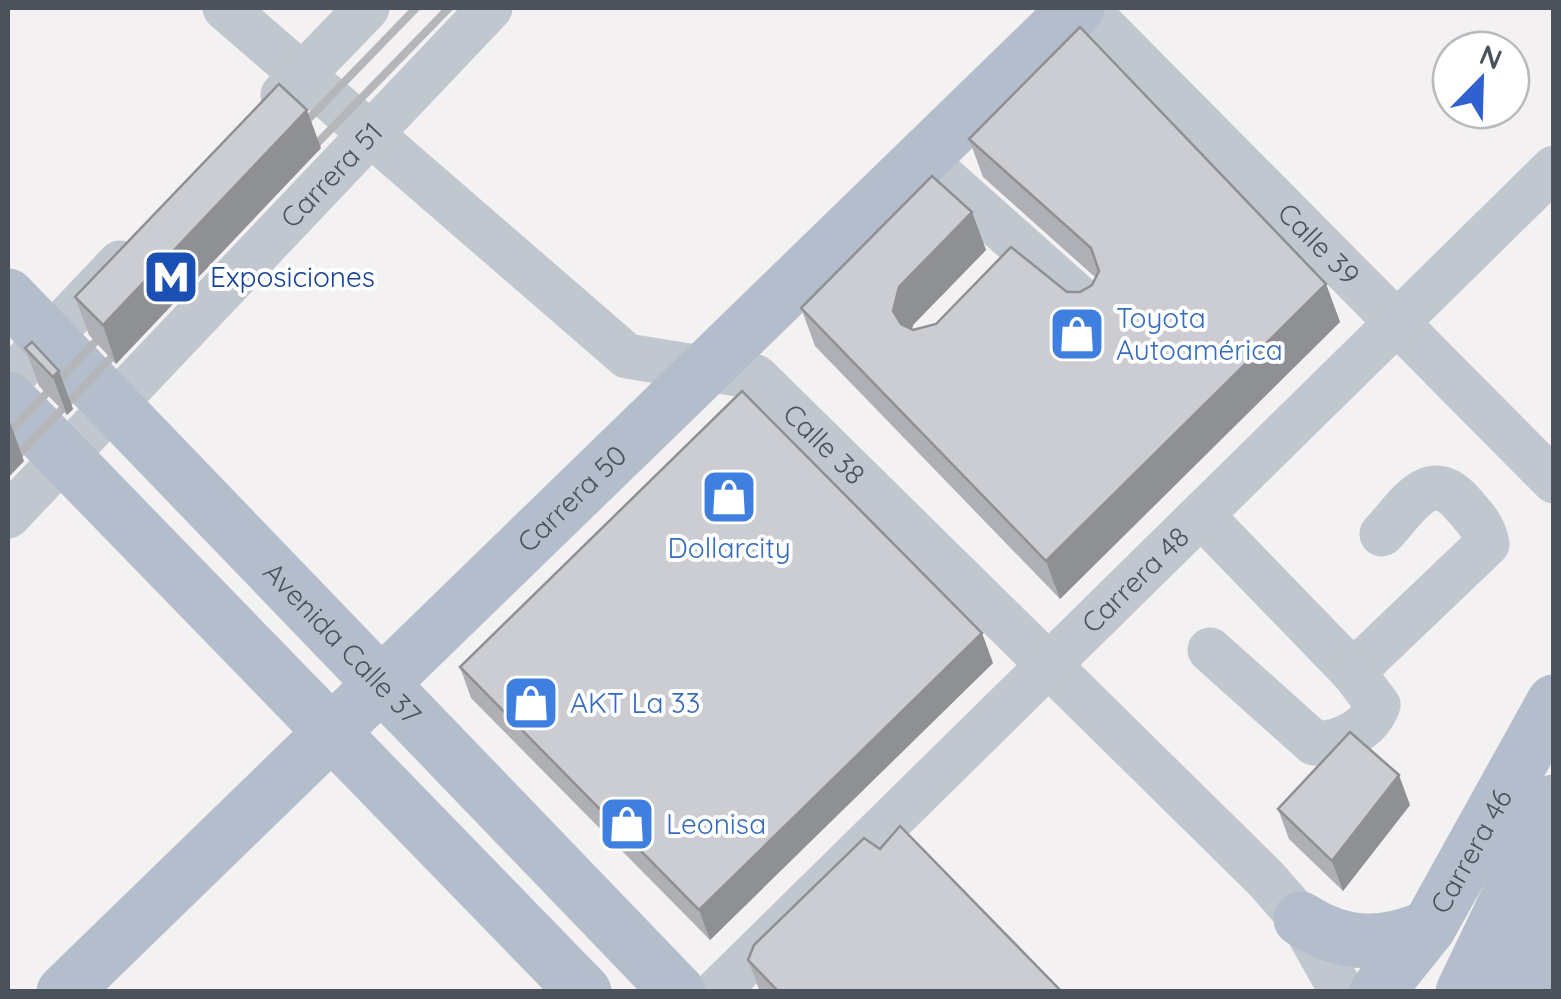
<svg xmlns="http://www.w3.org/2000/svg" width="1561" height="999" viewBox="0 0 1561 999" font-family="Quicksand,sans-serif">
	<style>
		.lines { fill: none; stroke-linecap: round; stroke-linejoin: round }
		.minor { stroke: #c1c7ce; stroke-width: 45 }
		.major { stroke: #b4bdcc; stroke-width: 55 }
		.rail { stroke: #b4b6ba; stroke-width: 8 }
		.wall { fill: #afb0b5 }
		.shaded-wall { fill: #8f9094 }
		.building { fill: #cccdd3; stroke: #8f9094; stroke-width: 2.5 }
		.labels { text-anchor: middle; stroke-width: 8; stroke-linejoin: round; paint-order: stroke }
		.street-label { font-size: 28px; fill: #4b525c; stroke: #fff }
		.transit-label { font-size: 28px; fill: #164399; stroke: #fff; text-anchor: start }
		.shop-label { font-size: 28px; fill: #366cbe; stroke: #fff; text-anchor: start }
	</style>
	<rect width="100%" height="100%" fill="#f3f1f1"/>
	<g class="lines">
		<g class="minor">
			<path id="s1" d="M225,8L627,356L756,377L1266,879L1301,919L1342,992"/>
			<path id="s2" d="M1085,8L1554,481"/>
			<polyline points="283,95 367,8"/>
			<polyline points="923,159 1087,305"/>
			<polyline points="8,381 120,263"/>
			<path id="s3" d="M8,516L490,8"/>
			<path d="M1202,516L1353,672L1487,544C1484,526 1474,517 1462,503C1429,465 1407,508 1382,534"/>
			<path d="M1210,650L1314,743C1339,745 1369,730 1378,705L1353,672"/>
			<path id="s4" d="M716,992L1554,168"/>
		</g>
		<g class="major">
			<path id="s5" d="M8,296L678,992"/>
			<polyline points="8,399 584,992"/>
			<path d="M1301,919C1344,947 1383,947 1429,927"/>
			<path id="s6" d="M64,992L1077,8"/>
			<path id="s7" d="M1377,992L1429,927L1554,702"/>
			<polyline points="1463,992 1554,802"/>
			<polyline points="1510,992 1554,891"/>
			<polyline points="1552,992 1554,987"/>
		</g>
		<g class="rail">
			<polyline points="291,137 416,8"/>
			<polyline points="298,163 449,8"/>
			<polyline points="8,434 115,321"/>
			<polyline points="8,466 128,340"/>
		</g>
	</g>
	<g class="wall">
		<polygon points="969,139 1326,284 1340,322 1060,599 815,346 801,308 972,212 986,250 913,325 912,330 1067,292 1080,292 1092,285 1096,278 983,177"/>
		<polygon points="321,148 116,364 89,335 75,297"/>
		<polygon points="25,348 59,371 73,409 67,415 39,386"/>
		<polygon points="993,663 710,940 471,698 460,667"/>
		<polygon points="1410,805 1343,891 1289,839 1278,809"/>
		<polygon points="748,960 1062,992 760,992"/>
	</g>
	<g class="shaded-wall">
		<polygon points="307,110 321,148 116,364 103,325"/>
		<polygon points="972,212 986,250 913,325 907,349 893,311 899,287"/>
		<polygon points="1326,284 1340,322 1060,599 1046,561"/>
		<polygon points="59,371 73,409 67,415 53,377"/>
		<polygon points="10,422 24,461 8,478 8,426"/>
		<polygon points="982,633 993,663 710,940 699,910"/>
		<polygon points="1399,775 1410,805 1343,891 1332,861"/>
	</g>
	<g class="building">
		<polygon points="1080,27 1326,284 1046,561 801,308 932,176 972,212 899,287 893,311 901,324 913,330 936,324 1011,247 1067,292 1080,292 1092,285 1099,271 1091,248 969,139"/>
		<polygon points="279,84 307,110 103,325 75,297"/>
		<polygon points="32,342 59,371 53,377 25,348"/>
		<polygon points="742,391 982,633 699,910 460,667"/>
		<polygon points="1350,732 1399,775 1332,861 1278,809"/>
		<polygon points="900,826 1062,992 779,992 748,960 754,945 864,838 880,849"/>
	</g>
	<defs>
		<g id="metro-square" transform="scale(2.875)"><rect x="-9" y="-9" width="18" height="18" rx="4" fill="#1a4fb4" stroke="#fff"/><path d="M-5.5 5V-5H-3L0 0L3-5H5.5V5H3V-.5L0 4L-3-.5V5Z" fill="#fff"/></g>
		<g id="shop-square" transform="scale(2.875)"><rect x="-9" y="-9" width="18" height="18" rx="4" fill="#3f7fe0" stroke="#fff"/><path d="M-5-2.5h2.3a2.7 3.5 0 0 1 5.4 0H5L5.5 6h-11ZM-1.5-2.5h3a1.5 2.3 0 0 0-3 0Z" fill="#fff"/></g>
	</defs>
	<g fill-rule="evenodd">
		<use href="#metro-square" x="171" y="277"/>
		<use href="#shop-square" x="1077" y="334"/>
		<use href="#shop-square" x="729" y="497"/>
		<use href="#shop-square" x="531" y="703"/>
		<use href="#shop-square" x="627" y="824"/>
	</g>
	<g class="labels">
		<g class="street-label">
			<text dy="10" stroke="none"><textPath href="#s3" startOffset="470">Carrera 51</textPath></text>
			<text dy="10" stroke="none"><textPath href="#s2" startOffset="332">Calle 39</textPath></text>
			<text dy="10" stroke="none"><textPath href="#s1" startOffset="758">Calle 38</textPath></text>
			<text dy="10" stroke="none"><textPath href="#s6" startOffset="708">Carrera 50</textPath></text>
			<text dy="10" stroke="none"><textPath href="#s4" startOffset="588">Carrera 48</textPath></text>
			<text dy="10" stroke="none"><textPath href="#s5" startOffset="482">Avenida Calle 37</textPath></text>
			<text dy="10" stroke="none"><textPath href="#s7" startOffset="170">Carrera 46</textPath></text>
		</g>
		<g class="transit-label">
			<text x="210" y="287">Exposiciones</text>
		</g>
		<g class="shop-label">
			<text x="1116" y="328">Toyota<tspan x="1116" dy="32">Autoamérica</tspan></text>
			<text x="729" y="558" text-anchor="middle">Dollarcity</text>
			<text x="570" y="713">AKT La 33</text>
			<text x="666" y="834">Leonisa</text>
		</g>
	</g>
	<rect width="1561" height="999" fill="none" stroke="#4b525c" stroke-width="20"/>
	<g transform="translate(1481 80) rotate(23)"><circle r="48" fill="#ffffff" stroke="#b7babe" stroke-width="2.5"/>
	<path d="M0-8L18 38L0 25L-18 38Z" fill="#3061cf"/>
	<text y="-15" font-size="28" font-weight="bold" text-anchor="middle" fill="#4b525c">N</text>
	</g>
</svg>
